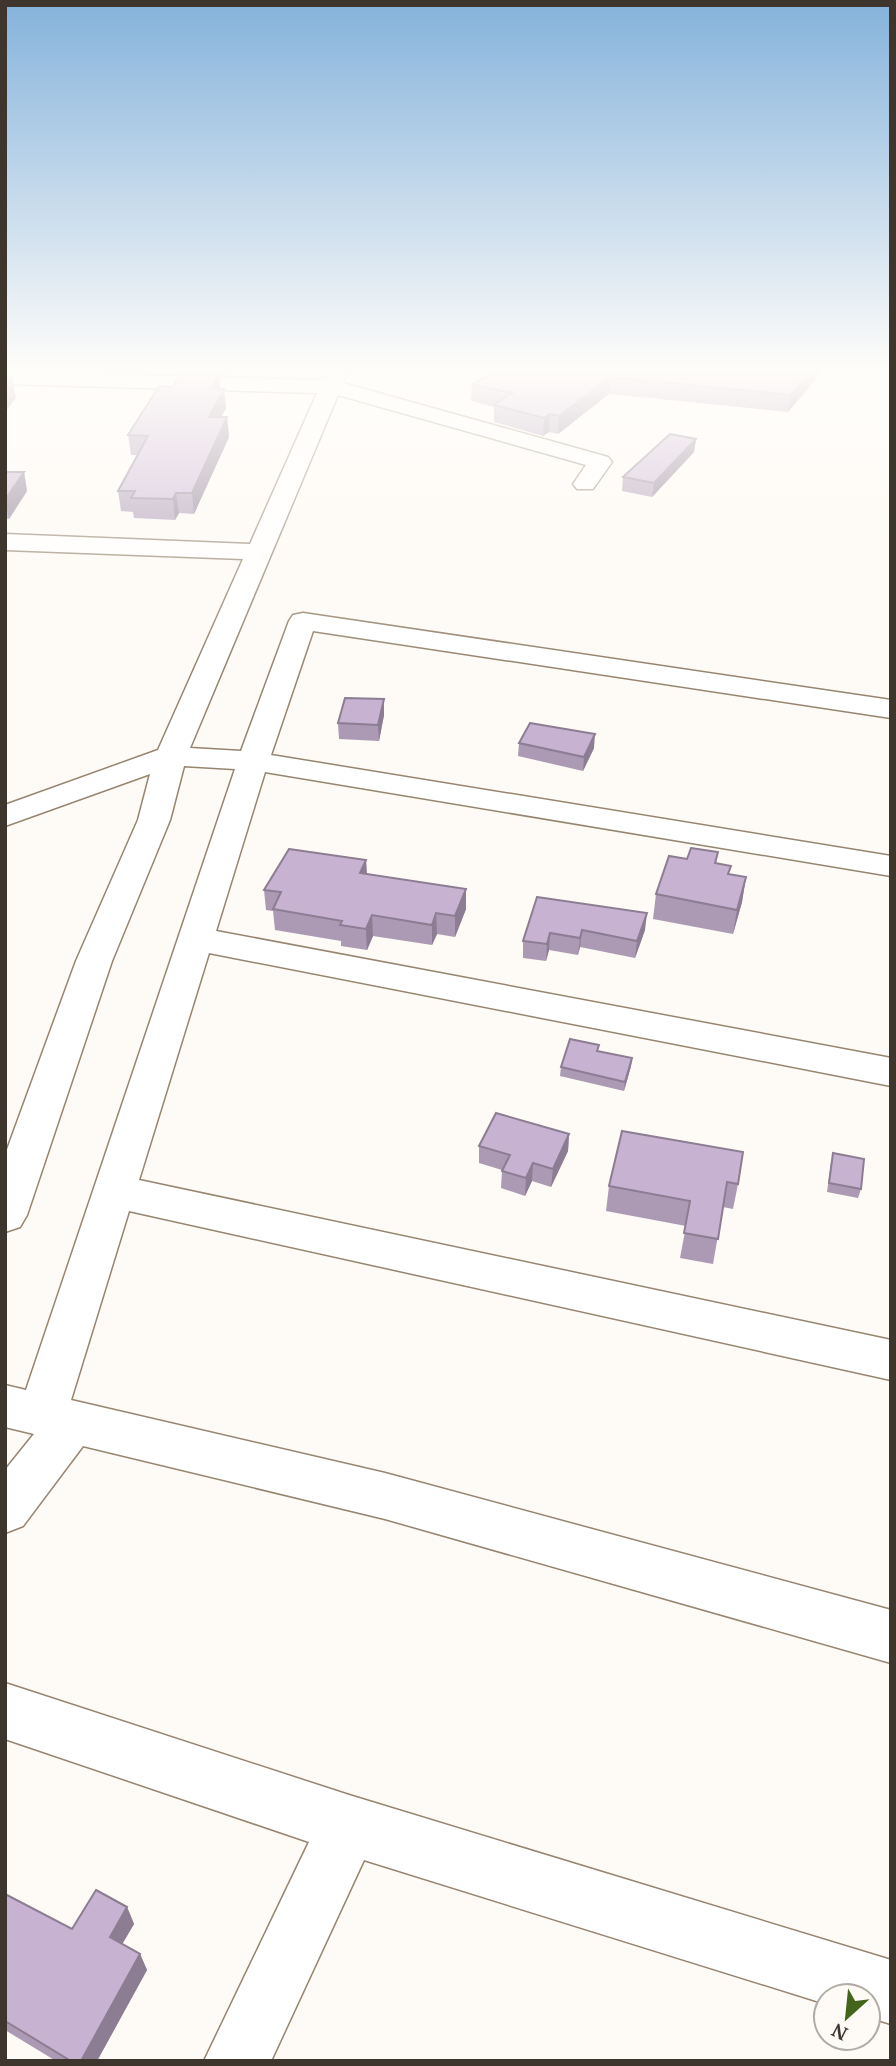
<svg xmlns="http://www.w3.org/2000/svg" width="896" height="2066" viewBox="0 0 896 2066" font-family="'PT Serif',serif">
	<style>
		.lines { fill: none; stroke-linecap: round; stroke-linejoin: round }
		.minor-casing { stroke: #978570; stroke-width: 3 }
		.minor { fill: #fff; fill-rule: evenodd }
		.wall { fill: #ac99b4 }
		.shaded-wall { fill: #8c7d92 }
		.building { fill: #c8b2d1; stroke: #8c7d92; stroke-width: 2 }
	</style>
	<rect width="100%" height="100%" fill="#fefaf5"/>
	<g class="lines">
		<g class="minor-casing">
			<g id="minor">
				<polygon points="5,372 323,380 327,372 347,372 343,383 608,457 612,462 593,489 577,489 573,484 586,465 338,395 190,748 241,751 289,621 293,615 303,613 891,700 891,718 313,631 271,755 891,856 891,876 265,772 216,931 891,1058 891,1086 209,953 139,1180 891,1340 891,1380 129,1211 71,1400 385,1473 891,1610 891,1663 385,1519 83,1446 23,1526 5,1533 5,1470 34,1434 5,1427 5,1385 26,1390 235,769 184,766 170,820 112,961 27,1215 20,1227 5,1232 5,1155 76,961 138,820 150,774 5,826 5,805 158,750 243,559 5,550 5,534 250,544 317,393 5,384"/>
				<polygon points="5,1683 349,1795 891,1960 891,2024 868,2017 868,1996 826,1996 826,2004 364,1860 271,2061 204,2061 309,1842 5,1739"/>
			</g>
		</g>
		<use href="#minor" class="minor"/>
	</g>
	<g class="wall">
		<polygon points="193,372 231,372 229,375 219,375 220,389 226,408 221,417 227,417 229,437 194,514 179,513 175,520 134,518 133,512 121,511 118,491 138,455 131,455 128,435 173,387 193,373"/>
		<polygon points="822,372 788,412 609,394 558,434 549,432 543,436 494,422 494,407 471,401 472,384 614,373"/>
		<polygon points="696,439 694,452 652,497 622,491 623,477"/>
		<polygon points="5,472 24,472 27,491 9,519 5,519"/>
		<polygon points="384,699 384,715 379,741 339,739 338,723"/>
		<polygon points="519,743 594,748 583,771 518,756"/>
		<polygon points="718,852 716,864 729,875 746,877 742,902 733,934 653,919 656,894 687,859"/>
		<polygon points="366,860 367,874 466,889 466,909 455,937 437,934 432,945 373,936 367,950 341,946 341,941 275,930 273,911 266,910 264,890"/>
		<polygon points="537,897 645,930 635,958 580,947 578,955 549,950 546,961 523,958 523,941"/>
		<polygon points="599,1051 632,1058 631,1066 624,1091 560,1076 561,1067"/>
		<polygon points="622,1131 738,1184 733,1209 723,1207 713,1264 680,1258 686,1226 606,1211 609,1186"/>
		<polygon points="569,1134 568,1151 551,1187 532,1181 525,1196 501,1188 502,1170 479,1163 479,1146"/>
		<polygon points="833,1153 861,1189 858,1198 827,1192 831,1162"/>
		<polygon points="5,1894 72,1929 127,1907 134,1924 122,1944 140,1954 147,1970 97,2061 56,2061 5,2030"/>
	</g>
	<g class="shaded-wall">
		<polygon points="810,372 822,372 788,412 791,395"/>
		<polygon points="219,374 221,393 212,388"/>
		<polygon points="12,377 16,398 5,412 5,385"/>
		<polygon points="610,377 609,394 558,434 559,416"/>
		<polygon points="224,389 226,408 211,436 209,417"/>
		<polygon points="550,414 549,432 543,436 544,418"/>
		<polygon points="227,417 229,437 194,514 192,493"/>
		<polygon points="696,439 694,452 652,497 654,483"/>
		<polygon points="24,472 27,491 9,519 5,500"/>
		<polygon points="176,493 179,513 175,520 173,499"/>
		<polygon points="384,699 384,715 379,741 378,725"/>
		<polygon points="595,734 594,748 583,771 584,757"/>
		<polygon points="366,860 367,881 360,873"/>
		<polygon points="746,877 742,902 733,934 737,910"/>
		<polygon points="466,889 466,909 455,937 455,916"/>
		<polygon points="436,913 437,934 432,945 432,925"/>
		<polygon points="647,913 645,930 635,958 637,941"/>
		<polygon points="372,915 373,936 367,950 366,929"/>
		<polygon points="582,930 580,947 578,955 580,938"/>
		<polygon points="550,933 549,950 546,961 547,944"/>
		<polygon points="632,1058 631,1066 624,1091 625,1082"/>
		<polygon points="569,1134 568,1151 551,1187 553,1169"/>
		<polygon points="533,1163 532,1181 525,1196 526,1178"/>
		<polygon points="127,1907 134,1924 117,1953 110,1937"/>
		<polygon points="140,1954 147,1970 97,2061 81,2061"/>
	</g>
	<g class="building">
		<polygon points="494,372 604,372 614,373 615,372 810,372 791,395 610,377 559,416 550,414 544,418 494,405 512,393 472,384"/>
		<polygon points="181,373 219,374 212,388 224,389 209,417 227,417 192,493 176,493 173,499 131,498 135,491 118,491 148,436 128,435 159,386 173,387"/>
		<polygon points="5,377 12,377 5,385"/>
		<polygon points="670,434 696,439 654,483 623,477"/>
		<polygon points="5,472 24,472 5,500"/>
		<polygon points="345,698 384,699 378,725 338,723"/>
		<polygon points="530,723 595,734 584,757 519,743"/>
		<polygon points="691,848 718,852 715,863 731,866 728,874 746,877 737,910 656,894 669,856 687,859"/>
		<polygon points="289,849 366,860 360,873 466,889 455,916 436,913 432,925 372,915 366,929 340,925 342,921 273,909 281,892 264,890"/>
		<polygon points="537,897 647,913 637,941 582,930 580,938 550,933 547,944 523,941"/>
		<polygon points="570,1039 599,1045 597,1051 632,1058 625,1082 561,1067"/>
		<polygon points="496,1113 569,1134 553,1169 533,1163 526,1178 502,1171 510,1155 479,1146"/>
		<polygon points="622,1131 743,1152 738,1184 727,1182 718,1239 684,1233 690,1201 609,1186"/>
		<polygon points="833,1153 864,1159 861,1189 829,1183"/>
		<polygon points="96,1890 127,1907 110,1937 140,1954 81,2061 71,2061 5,2021 5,1894 72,1929"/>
	</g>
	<linearGradient id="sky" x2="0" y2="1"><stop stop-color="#84b2db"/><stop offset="0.56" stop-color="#fffdfa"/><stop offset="1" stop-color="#fffdfa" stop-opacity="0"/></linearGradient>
	<rect width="896" height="661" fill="url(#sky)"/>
	<rect width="896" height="2066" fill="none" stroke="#3e362d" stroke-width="14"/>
	<g transform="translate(847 2017) rotate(207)"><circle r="33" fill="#fefaf5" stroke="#b1aca5" stroke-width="2"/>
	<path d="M0-5L12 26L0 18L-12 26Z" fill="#43641b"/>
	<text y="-10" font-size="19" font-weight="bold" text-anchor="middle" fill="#3e362d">N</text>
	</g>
</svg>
